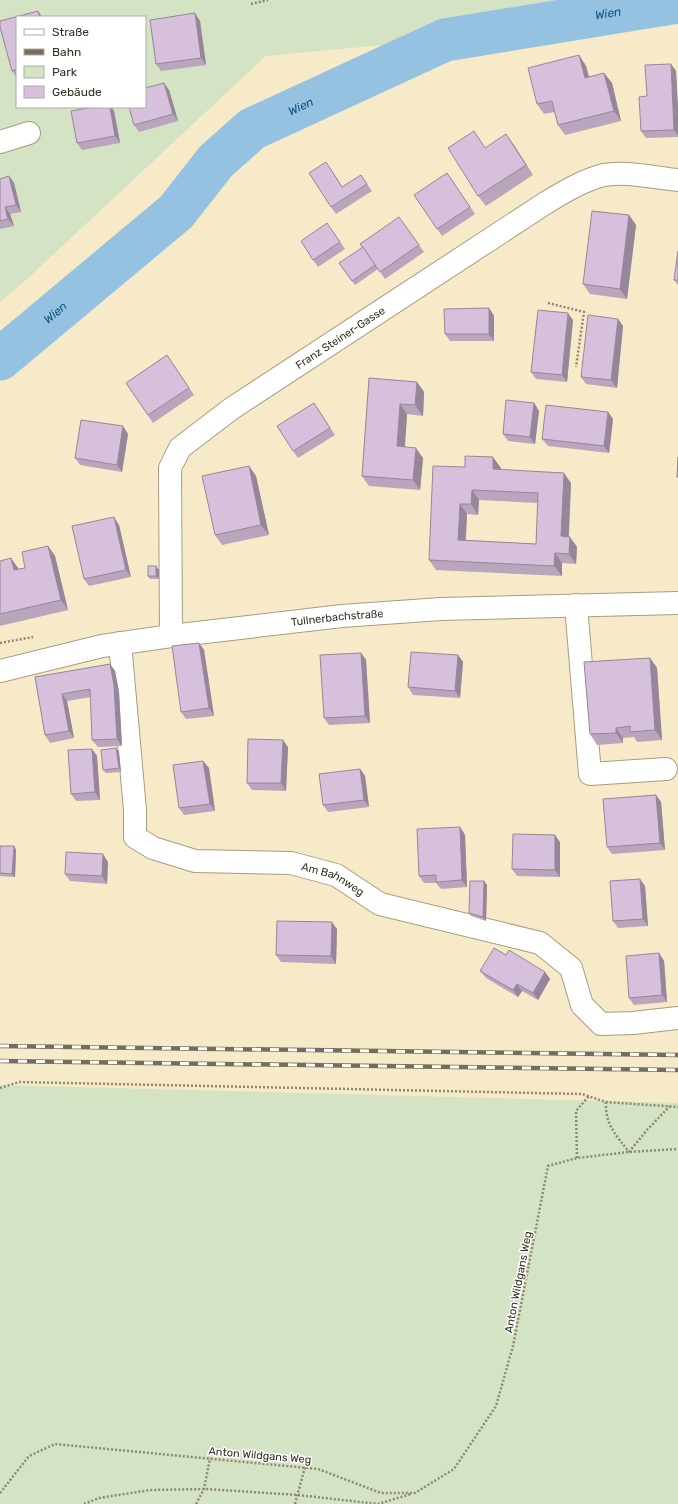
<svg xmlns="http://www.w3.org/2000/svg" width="678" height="1504" viewBox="0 0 678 1504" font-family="Rubik,sans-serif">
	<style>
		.green { fill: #d3e3c3; fill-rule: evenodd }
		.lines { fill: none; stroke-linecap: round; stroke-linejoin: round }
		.stream { stroke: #7996a9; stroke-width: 7 }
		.river { stroke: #96c2e2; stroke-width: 43 }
		.minor-casing { stroke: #a99c7e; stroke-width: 24 }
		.major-casing { stroke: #a99c7e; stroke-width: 24 }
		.path { stroke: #8f8770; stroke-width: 2.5; stroke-dasharray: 2 2; stroke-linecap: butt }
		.minor { stroke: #fff; stroke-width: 22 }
		.major { stroke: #fff; stroke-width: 22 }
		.rail-casing { stroke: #756d5a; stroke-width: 4.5 }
		.rail { stroke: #fff; stroke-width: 3; stroke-dasharray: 9; stroke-linecap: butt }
		.wall { fill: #b9a5bc; fill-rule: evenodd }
		.shaded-wall { fill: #968699 }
		.building { fill: #d7c0db; stroke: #968699; fill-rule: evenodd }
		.labels { text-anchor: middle; stroke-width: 3; stroke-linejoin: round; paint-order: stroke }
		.street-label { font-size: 11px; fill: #353023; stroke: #fff }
		.water-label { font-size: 12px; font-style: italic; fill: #0b567f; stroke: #fff }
	</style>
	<rect width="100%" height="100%" fill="#f7eac9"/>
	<g class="green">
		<path d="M0,0H678V17L266,56L27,279L0,302ZM17,17H145V107H17Z"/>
		<polygon points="0,1085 678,1103 678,1504 0,1504"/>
	</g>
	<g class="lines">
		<polyline class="stream" points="645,8 648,0"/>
		<path class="river" id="s1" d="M0,359L176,212L216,161L252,129L445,40L678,2"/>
		<g class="minor-casing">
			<g id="minor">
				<polyline points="0,142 29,133"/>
				<polyline points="576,605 590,774 666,769"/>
				<path id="s2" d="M171,636L170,468L180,448L231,409L544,204C562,193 580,182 600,176C621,170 656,178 678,180"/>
				<path id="s3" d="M120,643L135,810V837L153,848L195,861L291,863L336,875L380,904L540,943L571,968L582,1005L601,1024L633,1023L678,1018"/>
			</g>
		</g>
		<g class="major-casing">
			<g id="major">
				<path id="s4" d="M0,671L102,646L171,636L342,616L441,609L678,603"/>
			</g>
		</g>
		<g class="path">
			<polyline points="251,4 268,0"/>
			<polyline points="548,303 584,312 576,367"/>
			<polyline points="0,643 33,637"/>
			<polyline points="0,1088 19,1082 582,1094 606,1102 678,1107"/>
			<path d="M606,1102C605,1125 616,1135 629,1152"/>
			<polyline points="629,1152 647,1130 670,1106"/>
			<polyline points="577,1158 576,1111 589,1096"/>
			<polyline points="0,1493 29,1456 55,1444 318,1469 381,1493 415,1493 454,1469 496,1406 513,1346 548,1166 577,1158 629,1152 678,1149"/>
			<polyline points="84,1504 99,1498 150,1490 206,1489 298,1495 378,1504 411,1494"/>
			<polyline points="196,1504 204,1489 210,1458"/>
			<polyline points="295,1504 305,1467"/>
		</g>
		<use href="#minor" class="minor"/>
		<use href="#major" class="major"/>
		<g class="rail-casing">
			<g id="rail">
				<polyline points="0,1046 678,1055"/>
				<polyline points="0,1061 678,1070"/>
			</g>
		</g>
		<use href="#rail" class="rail"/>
	</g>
	<g class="wall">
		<polygon points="38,11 42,17 17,17 17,78 12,71 0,27 0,21"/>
		<polygon points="200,21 206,65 161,71 156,64"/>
		<polygon points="579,55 586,66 589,77 604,73 612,83 621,121 565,135 558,125 554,112 544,114 537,104"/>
		<polygon points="671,64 676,71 678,109 678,137 646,138 641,131 647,96"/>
		<polygon points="169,90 178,121 139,132 134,125"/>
		<polygon points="94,107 111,107 114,111 120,143 82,150 77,143"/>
		<polygon points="506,134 533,175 486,206 478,196 486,148"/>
		<polygon points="331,169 342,187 361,175 372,191 336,214 331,207"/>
		<polygon points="447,173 475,214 442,236 414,195"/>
		<polygon points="9,176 14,183 21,212 10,214 14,226 0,229 0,179"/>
		<polygon points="629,215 636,225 627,299 590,294 583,284"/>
		<polygon points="399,217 424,252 385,279 378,269 355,285 339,263 363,247"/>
		<polygon points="332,230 345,249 318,267 313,260"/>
		<polygon points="678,251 678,285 674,280"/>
		<polygon points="489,308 494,316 494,341 450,341 445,334"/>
		<polygon points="618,319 623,326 617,388 586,384 581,377"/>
		<polygon points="573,320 567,382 536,379 531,372"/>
		<polygon points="167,355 194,395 153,423 126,383"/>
		<polygon points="369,378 417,382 424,392 423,416 407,414 405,447 423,458 420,490 369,486 362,476"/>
		<polygon points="314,403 335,435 298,458 293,451"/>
		<polygon points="534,403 539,411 535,444 508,441 503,434"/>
		<polygon points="608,412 613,419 609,453 548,446 542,439"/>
		<polygon points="128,434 122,472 80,465 75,458"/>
		<polygon points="249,466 256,476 269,535 222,545 215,535"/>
		<path d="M465,467L501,468V469L571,483L569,537L577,547L576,564L562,563V576L436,570L429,560ZM479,500L538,503L536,544L466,540L467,514L478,515Z"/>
		<polygon points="119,525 131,577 89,586 84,579"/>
		<polygon points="48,546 55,556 68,610 0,626 0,561 11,558 18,569 25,568"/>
		<polygon points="156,566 159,570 159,579 150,579 148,576"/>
		<polygon points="199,643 204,650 214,716 186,719 181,712"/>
		<polygon points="361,653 366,660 370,723 329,725 324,718"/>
		<polygon points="458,655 463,662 460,698 413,695 408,687"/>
		<polygon points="650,658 657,668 662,740 637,742 634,737 623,738 623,743 597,745 590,734"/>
		<polygon points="110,664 115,671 119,692 122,746 98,747 92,740 91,697 67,701 74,738 50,743 45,735 35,677"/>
		<polygon points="288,747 286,791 252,790 247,783"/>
		<polygon points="92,749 97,756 100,800 76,801 71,794"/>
		<polygon points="119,752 121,772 106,773 103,770"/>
		<polygon points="203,761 209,768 215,811 184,815 179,808"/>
		<polygon points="360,769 365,776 369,807 328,812 323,805"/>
		<polygon points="656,795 661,802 665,850 612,854 607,847"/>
		<polygon points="460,827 465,835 467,887 441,889 436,883 424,883 419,876"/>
		<polygon points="560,842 560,877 517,876 512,869"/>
		<polygon points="0,846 14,846 16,850 15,877 0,876"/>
		<polygon points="108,862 107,884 70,881 65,874"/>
		<polygon points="487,885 486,921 471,916 469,913"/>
		<polygon points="645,886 648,926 618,928 613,921"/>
		<polygon points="337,929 336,964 281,962 276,955"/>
		<polygon points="659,953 664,961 667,1002 634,1005 629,998"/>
		<polygon points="506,955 545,972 550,979 538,1000 522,991 518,997 486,978 480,971"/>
	</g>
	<g class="shaded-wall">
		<polygon points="38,11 42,17 40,17"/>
		<polygon points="195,13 200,21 206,65 201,58"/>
		<polygon points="579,55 586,66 592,88 585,78"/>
		<polygon points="671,64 676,71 678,109 678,135 674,130"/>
		<polygon points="604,73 612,83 621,121 614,111"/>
		<polygon points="164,83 169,90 178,121 173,114"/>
		<polygon points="110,107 111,107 114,111 120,143 115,136"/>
		<polygon points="506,134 514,145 533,175 526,165"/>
		<polygon points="9,176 14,183 21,212 16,205"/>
		<polygon points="5,207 10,214 14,226 8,219"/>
		<polygon points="629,215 636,225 627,299 620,289"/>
		<polygon points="489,308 494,316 494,341 489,334"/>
		<polygon points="568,313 573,320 567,382 562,375"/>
		<polygon points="618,319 623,326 617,388 611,380"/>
		<polygon points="417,382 424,392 423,416 415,405"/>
		<polygon points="534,403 539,411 535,444 530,437"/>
		<polygon points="400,404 407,414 404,457 397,446"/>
		<polygon points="608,412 613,419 609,453 604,446"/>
		<polygon points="123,426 128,434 122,472 117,465"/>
		<polygon points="416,448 423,458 420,490 413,480"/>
		<polygon points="493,457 501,468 500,479 493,469"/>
		<polygon points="249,466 256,476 269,535 261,525"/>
		<polygon points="564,473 571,483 568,547 561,536"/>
		<polygon points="472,490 479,500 478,515 471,504"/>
		<polygon points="460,504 467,514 465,550 458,540"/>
		<polygon points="114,517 119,525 131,577 126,570"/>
		<polygon points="570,537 577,547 576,564 569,554"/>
		<polygon points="48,546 55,556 68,610 61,600"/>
		<polygon points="555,553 562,563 562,576 554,566"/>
		<polygon points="11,558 18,568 21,580 14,570"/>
		<polygon points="156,566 159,570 159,579 156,576"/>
		<polygon points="199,643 204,650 214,716 209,708"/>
		<polygon points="361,653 366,660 370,723 365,716"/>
		<polygon points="458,655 463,662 460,698 455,691"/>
		<polygon points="650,658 657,668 662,740 655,730"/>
		<polygon points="110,664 115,671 119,692 122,746 117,739"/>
		<polygon points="62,694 67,701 74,738 69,731"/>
		<polygon points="616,728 623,738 623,743 616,733"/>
		<polygon points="283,740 288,747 286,791 281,783"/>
		<polygon points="116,748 119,752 121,772 119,768"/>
		<polygon points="92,749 97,756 100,800 95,792"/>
		<polygon points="203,761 209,768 215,811 210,804"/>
		<polygon points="360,769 365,776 369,807 364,800"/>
		<polygon points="656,795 661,802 665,850 660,843"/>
		<polygon points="460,827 465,835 467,887 462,880"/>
		<polygon points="555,835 560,842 560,877 555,870"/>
		<polygon points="14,846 16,850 15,877 12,874"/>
		<polygon points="103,854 108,862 107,884 102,876"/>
		<polygon points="640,879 645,886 648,926 643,919"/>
		<polygon points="484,881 487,885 486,921 483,917"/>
		<polygon points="332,922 337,929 336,964 331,956"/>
		<polygon points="659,953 664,961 667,1002 662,995"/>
		<polygon points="545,972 550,979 538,1000 533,993"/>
		<polygon points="517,984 522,991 518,997 513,990"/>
	</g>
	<g class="building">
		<polygon points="38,11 40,17 17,17 17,69 12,71 0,27 0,21"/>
		<polygon points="195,13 201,58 156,64 150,20"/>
		<polygon points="579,55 585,78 604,73 614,111 558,125 552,101 537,104 528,68"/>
		<polygon points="671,64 674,130 641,131 639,97 647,96 645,65"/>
		<polygon points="164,83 173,114 134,125 129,107 145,107 145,88"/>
		<polygon points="94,107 110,107 115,136 77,143 71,111"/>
		<polygon points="474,131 485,148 506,134 526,165 478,196 448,148"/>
		<polygon points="326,162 342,187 361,175 367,184 331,207 309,173"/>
		<polygon points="447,173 470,207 437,229 414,195"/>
		<polygon points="9,176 16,205 5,207 8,219 0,221 0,179"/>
		<polygon points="592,211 629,215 620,289 583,284"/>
		<polygon points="399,217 419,245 380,272 360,244"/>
		<polygon points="327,223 340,242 313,260 301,241"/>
		<polygon points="363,247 375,265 352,281 339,263"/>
		<polygon points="678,251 678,280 674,280"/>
		<polygon points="489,308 489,334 445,334 444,309"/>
		<polygon points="538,310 568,313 562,375 531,372"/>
		<polygon points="588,315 618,319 611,380 581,377"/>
		<polygon points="167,355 189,388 148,415 126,383"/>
		<polygon points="369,378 417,382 415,405 400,404 397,446 416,448 413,480 362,476"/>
		<polygon points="506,400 534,403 530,437 503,434"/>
		<polygon points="314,403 330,428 293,451 277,426"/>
		<polygon points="546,405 608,412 604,446 542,439"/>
		<polygon points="81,420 123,426 117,465 75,458"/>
		<path d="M465,456L493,457V469L564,473L561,536L570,537L569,554L555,553L554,566L429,560L433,466L465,467ZM472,490L538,493L536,544L458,540L460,504H471Z"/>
		<polygon points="678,457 678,477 677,477"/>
		<polygon points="249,466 261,525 215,535 202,476"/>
		<polygon points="114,517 126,570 84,579 72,526"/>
		<polygon points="48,546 61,600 0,614 0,561 11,558 14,570 25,568 22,552"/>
		<rect x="148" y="566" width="8" height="10"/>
		<polygon points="199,643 209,708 181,712 172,646"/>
		<polygon points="411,652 458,655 455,691 408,687"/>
		<polygon points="361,653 365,716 324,718 320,655"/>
		<polygon points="650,658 655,730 630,732 630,726 616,728 616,733 590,734 584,662"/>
		<polygon points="110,664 114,685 117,739 92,740 90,689 62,694 69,731 45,735 35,677"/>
		<polygon points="248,739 283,740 281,783 247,783"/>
		<polygon points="116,748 119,768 103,770 101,750"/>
		<polygon points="92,749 95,792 71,794 68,750"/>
		<polygon points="203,761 210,804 179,808 173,765"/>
		<polygon points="360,769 364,800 323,805 319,774"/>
		<polygon points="656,795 660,843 607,847 603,799"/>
		<polygon points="460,827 462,880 436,882 436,875 419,876 417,829"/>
		<polygon points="513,834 555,835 555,870 512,869"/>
		<polygon points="0,846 14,846 12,874 0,873"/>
		<polygon points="66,852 103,854 102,876 65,874"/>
		<polygon points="640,879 643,919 613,921 610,881"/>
		<polygon points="470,881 484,881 483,917 469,913"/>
		<polygon points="277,921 332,922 331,956 276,955"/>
		<polygon points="494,948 506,955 509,950 545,972 533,993 517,984 513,990 480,971"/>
		<polygon points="659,953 662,995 629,998 626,956"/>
	</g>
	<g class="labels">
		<g class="street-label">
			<text dy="4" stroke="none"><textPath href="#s2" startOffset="385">Franz Steiner-Gasse</textPath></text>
			<text dy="4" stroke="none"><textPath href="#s4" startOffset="342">Tullnerbachstraße</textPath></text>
			<text dy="4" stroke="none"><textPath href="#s3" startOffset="401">Am Bahnweg</textPath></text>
			<text transform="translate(518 1282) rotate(-79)" y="4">Anton Wildgans Weg</text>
			<text transform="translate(260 1455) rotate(5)" y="4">Anton Wildgans Weg</text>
		</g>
		<g class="water-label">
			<text dy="4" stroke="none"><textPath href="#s1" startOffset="720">Wien</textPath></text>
			<text dy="4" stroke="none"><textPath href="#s1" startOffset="396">Wien</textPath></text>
			<text dy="4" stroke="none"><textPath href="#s1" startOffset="72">Wien</textPath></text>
		</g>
	</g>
	<rect x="16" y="16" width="130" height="92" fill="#ffffff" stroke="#aeaca7"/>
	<rect x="24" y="29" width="20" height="6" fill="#ffffff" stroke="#aeaca7"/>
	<text x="52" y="36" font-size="12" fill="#353023">Straße</text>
	<rect x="24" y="49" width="20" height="6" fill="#756d5a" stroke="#aeaca7"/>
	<text x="52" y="56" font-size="12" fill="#353023">Bahn</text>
	<rect x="24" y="66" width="20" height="12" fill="#d3e3c3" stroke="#aeaca7"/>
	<text x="52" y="76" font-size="12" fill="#353023">Park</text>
	<rect x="24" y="86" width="20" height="12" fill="#d7c0db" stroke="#aeaca7"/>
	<text x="52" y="96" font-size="12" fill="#353023">Gebäude</text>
</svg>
